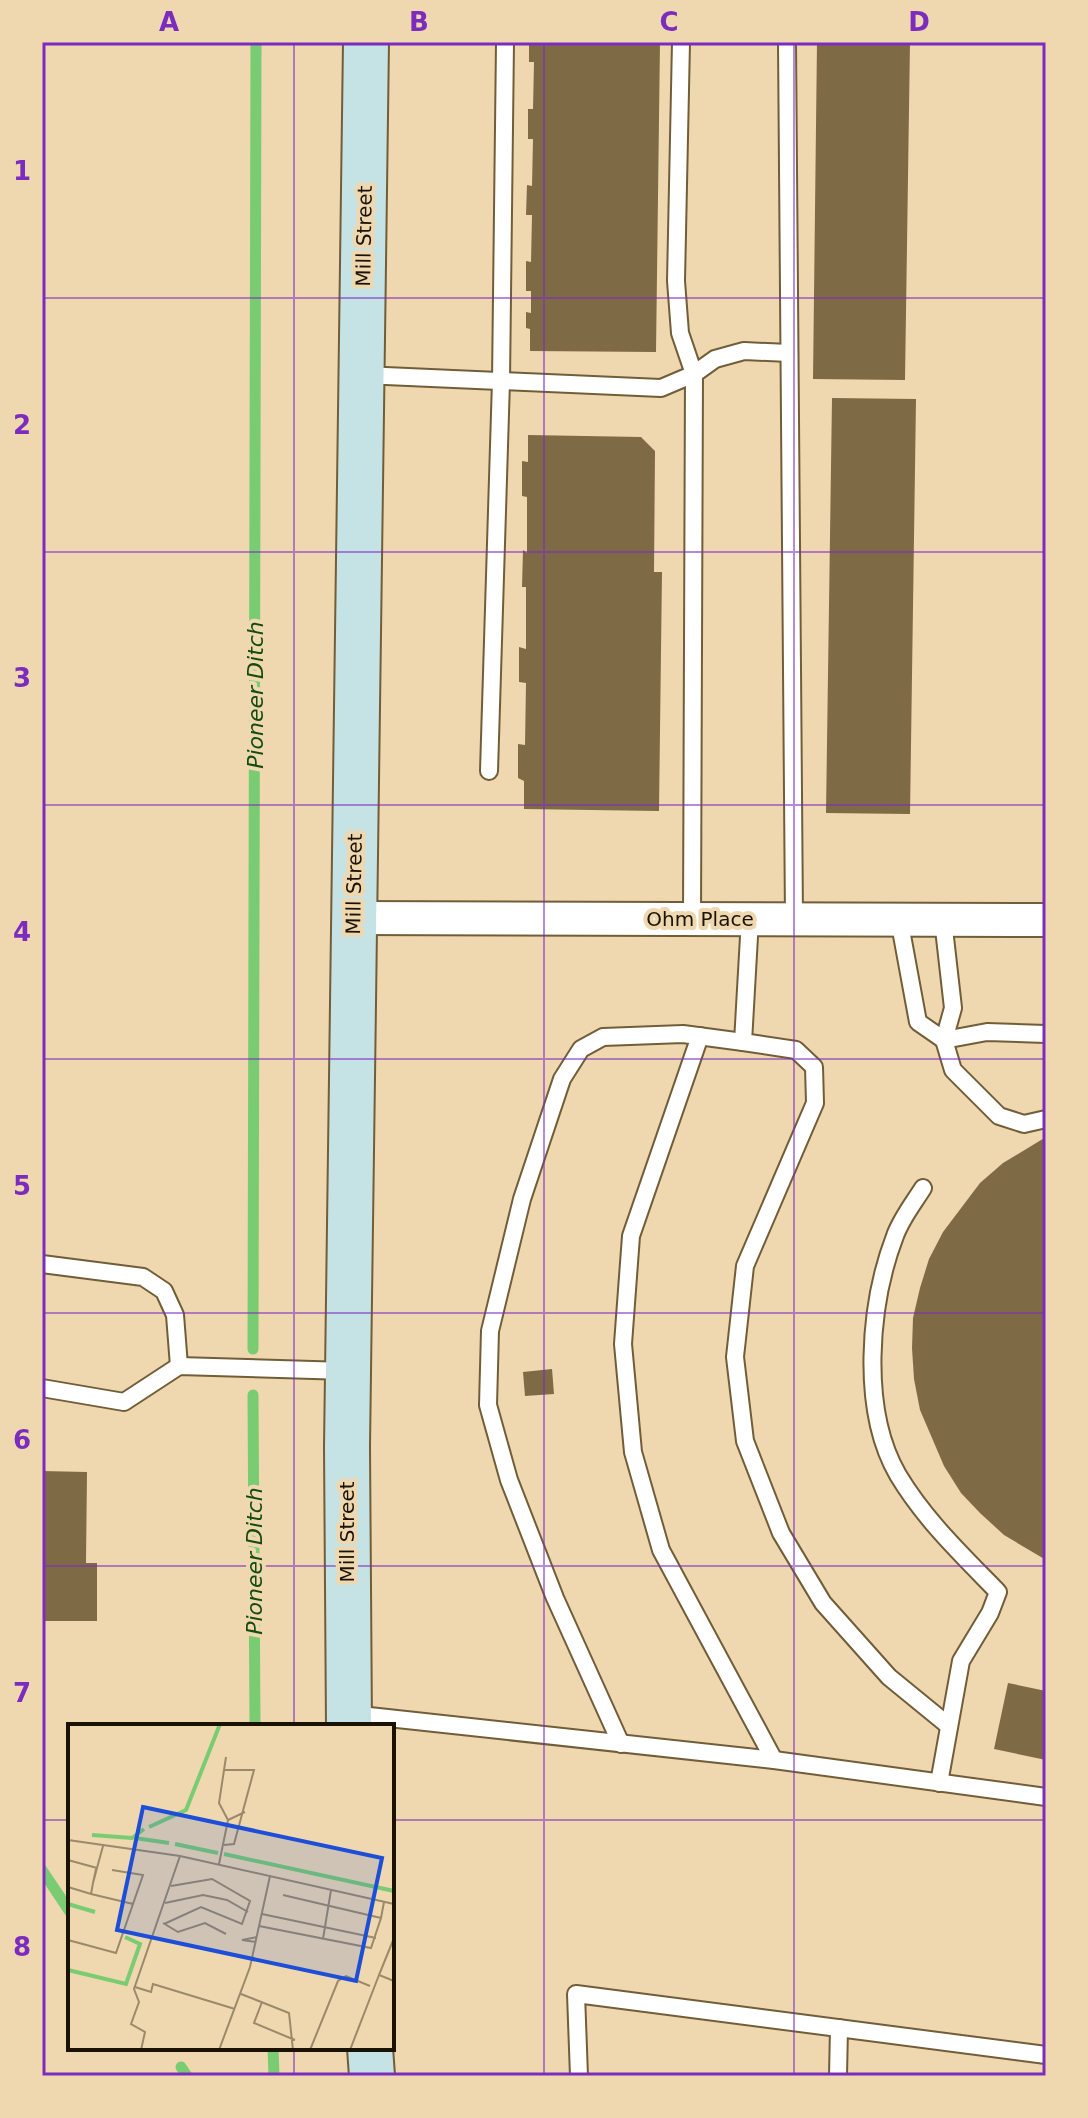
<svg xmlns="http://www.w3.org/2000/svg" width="1088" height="2118" viewBox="0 0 1088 2118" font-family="'DejaVu Sans',sans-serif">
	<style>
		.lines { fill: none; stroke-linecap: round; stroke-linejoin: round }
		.stream { stroke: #7acc72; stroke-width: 11 }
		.building { fill: #7e6a45 }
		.service-casing { stroke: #715d38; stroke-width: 20 }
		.minor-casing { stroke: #715d38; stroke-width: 36 }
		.secondary-casing { stroke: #715d38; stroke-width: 48 }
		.service { stroke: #fff; stroke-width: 16 }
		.minor { stroke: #fff; stroke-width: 32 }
		.secondary { stroke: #c5e2e5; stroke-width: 44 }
		.grid { fill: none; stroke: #7b2cbf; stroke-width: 2; stroke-opacity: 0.55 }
		.labels { text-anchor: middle; stroke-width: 8; stroke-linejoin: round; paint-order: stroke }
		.street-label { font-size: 20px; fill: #1a1204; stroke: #efd8b0 }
		.water-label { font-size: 22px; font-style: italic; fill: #144c10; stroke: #efd8b0 }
		.inset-river { fill: none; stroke: #7acc72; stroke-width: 4 }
		.inset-road { fill: none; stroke: #9a896b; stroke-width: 2 }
		.view { fill: #1d4ed8; fill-opacity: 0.15; stroke: #1d4ed8; stroke-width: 4 }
		.inset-edge { fill: none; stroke: #1a1204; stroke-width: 4 }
		.neatline { fill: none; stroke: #7b2cbf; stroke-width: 3 }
		.grid-label { font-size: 26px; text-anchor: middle; font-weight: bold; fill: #7b2cbf }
	</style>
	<rect width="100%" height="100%" fill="#efd8b0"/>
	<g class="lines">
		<g class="stream">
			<polyline points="253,1349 256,42"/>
			<polyline points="253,1395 255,1726"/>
			<polyline points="42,1870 70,1912"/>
			<polyline points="273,2048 274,2076"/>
			<polyline points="181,2067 187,2076"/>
		</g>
	</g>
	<g class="building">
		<polygon points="529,42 660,42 656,352 530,351 530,329 526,328 526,312 531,313 531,291 526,291 526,261 531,262 532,215 526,215 527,185 532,186 533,139 528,139 528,109 533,109 534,62 529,62"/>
		<polygon points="817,42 910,42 905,380 813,379"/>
		<polygon points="832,398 916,399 910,814 826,813"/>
		<polygon points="528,435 641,437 655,451 654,572 662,572 659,811 524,809 524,781 518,778 518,744 525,745 526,683 519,682 519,647 526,649 526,587 522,587 523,550 527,553 527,497 522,496 522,461 528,462"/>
		<polygon points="1046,1137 1046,1560 1004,1535 980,1513 961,1493 944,1466 920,1410 914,1379 912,1348 913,1318 920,1288 929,1259 943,1232 980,1183 1003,1163"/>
		<polygon points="552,1369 554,1394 525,1396 523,1372"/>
		<polygon points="42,1471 87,1472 86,1563 97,1563 97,1621 42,1621"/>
		<polygon points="1008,1683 1046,1691 1046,1760 994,1749"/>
	</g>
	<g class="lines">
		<g class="service-casing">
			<g id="service">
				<polyline points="681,42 676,281 680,333 694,374 692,919"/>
				<polyline points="787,42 794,919"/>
				<polyline points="363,375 661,388 694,374 715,359 744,351 789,353"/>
				<polyline points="489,771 501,381 505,42"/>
				<polyline points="899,919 918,1022 944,1040 953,1008 943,920"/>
				<polyline points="1046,1034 987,1032 944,1040 953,1070 999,1116 1024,1124 1046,1119"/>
				<polyline points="700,1036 631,1236 623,1344 633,1452 661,1550 774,1760"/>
				<polyline points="743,1042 750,919"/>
				<path d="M923,1188C913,1204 901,1219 895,1236C869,1304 860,1410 898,1475C925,1520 962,1555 998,1592L990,1613L961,1661L939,1783"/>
				<polyline points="42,1264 143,1277 164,1291 175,1315 179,1366"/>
				<polyline points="42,1388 124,1402 179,1366 347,1371"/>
				<polyline points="351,1714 774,1760 1046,1797"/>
				<polyline points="621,1744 555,1598 509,1480 488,1405 490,1331 522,1199 562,1079 581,1049 603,1037 683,1034 743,1042 796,1050 814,1067 815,1103 745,1266 735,1357 745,1441 781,1533 823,1603 889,1677 949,1726"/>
				<polyline points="579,2076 576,1994 1046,2055"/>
				<polyline points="838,2076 839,2028"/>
			</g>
		</g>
		<g class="minor-casing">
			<polyline id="minor" points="353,918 1046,920"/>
		</g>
		<g class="secondary-casing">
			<g id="secondary">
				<polyline points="349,1726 347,1447 366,42"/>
				<polyline points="370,2048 372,2076"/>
			</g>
		</g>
		<use href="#service" class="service"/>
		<use href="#minor" class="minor"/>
		<use href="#secondary" class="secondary"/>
	</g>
	<path class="grid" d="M294,42V1726M544,42V2076M794,42V2076M42,298H1046M42,552H1046M42,805H1046M42,1059H1046M42,1313H1046M42,1566H1046M42,1820H70M392,1820H1046M294,2048V2076"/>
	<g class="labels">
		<g class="street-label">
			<text transform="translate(364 236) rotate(-89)" y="7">Mill Street</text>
			<text transform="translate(354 884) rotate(-89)" y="7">Mill Street</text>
			<text x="700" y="926">Ohm Place</text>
			<text transform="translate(347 1532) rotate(-90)" y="7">Mill Street</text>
		</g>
		<g class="water-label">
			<text transform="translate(255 695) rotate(-90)" y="8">Pioneer Ditch</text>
			<text transform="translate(254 1561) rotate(-90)" y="8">Pioneer Ditch</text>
		</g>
	</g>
	<g transform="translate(68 1724)">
		<rect width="326" height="326" fill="#efd8b0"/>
		<path class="inset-river" d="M81,103L118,86L152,0M24,111L64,114L76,105M67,114L101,119M107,120L150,129M156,130L326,167M0,180L27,188M0,246L58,260L72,220L57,213"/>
		<path class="inset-road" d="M158,33L151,79L160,96M0,116L112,132L326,180M156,121L166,120L186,46H156M0,136L29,144L35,122M151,140L160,96L177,88M28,145L25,159L29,144M0,163L23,170L25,159M23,170L65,180M215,171L313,194L316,178M97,179L135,171L159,176L180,188M194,190L308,214M95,199L110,208L137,199L158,210M96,200L133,183L174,200L182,177L144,155L103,162M191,202L303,224L313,194M326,214L311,251L326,257M255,215L263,166M0,216L48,229L75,151L44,146M188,218L174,216L189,213M67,263L83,268L85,260L167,285M173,270L221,289L225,326M194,278L186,299L227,316M73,326L77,308L63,300L71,278L66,265L112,132M151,326L182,243L202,152M242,326L270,257L278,252L302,262M282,326L311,251"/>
		<path class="view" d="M75,83L314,134L288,257L49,206Z"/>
		<rect width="326" height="326" class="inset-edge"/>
	</g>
	<rect width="1088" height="2118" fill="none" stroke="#efd8b0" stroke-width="88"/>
	<rect x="44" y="44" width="1000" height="2030" class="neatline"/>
	<g class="grid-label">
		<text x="169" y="31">A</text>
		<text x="419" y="31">B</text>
		<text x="669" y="31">C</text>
		<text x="919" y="31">D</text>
		<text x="22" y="180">1</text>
		<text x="22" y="434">2</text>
		<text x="22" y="687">3</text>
		<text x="22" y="941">4</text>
		<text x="22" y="1195">5</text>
		<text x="22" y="1449">6</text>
		<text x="22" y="1702">7</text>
		<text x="22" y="1956">8</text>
	</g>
</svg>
